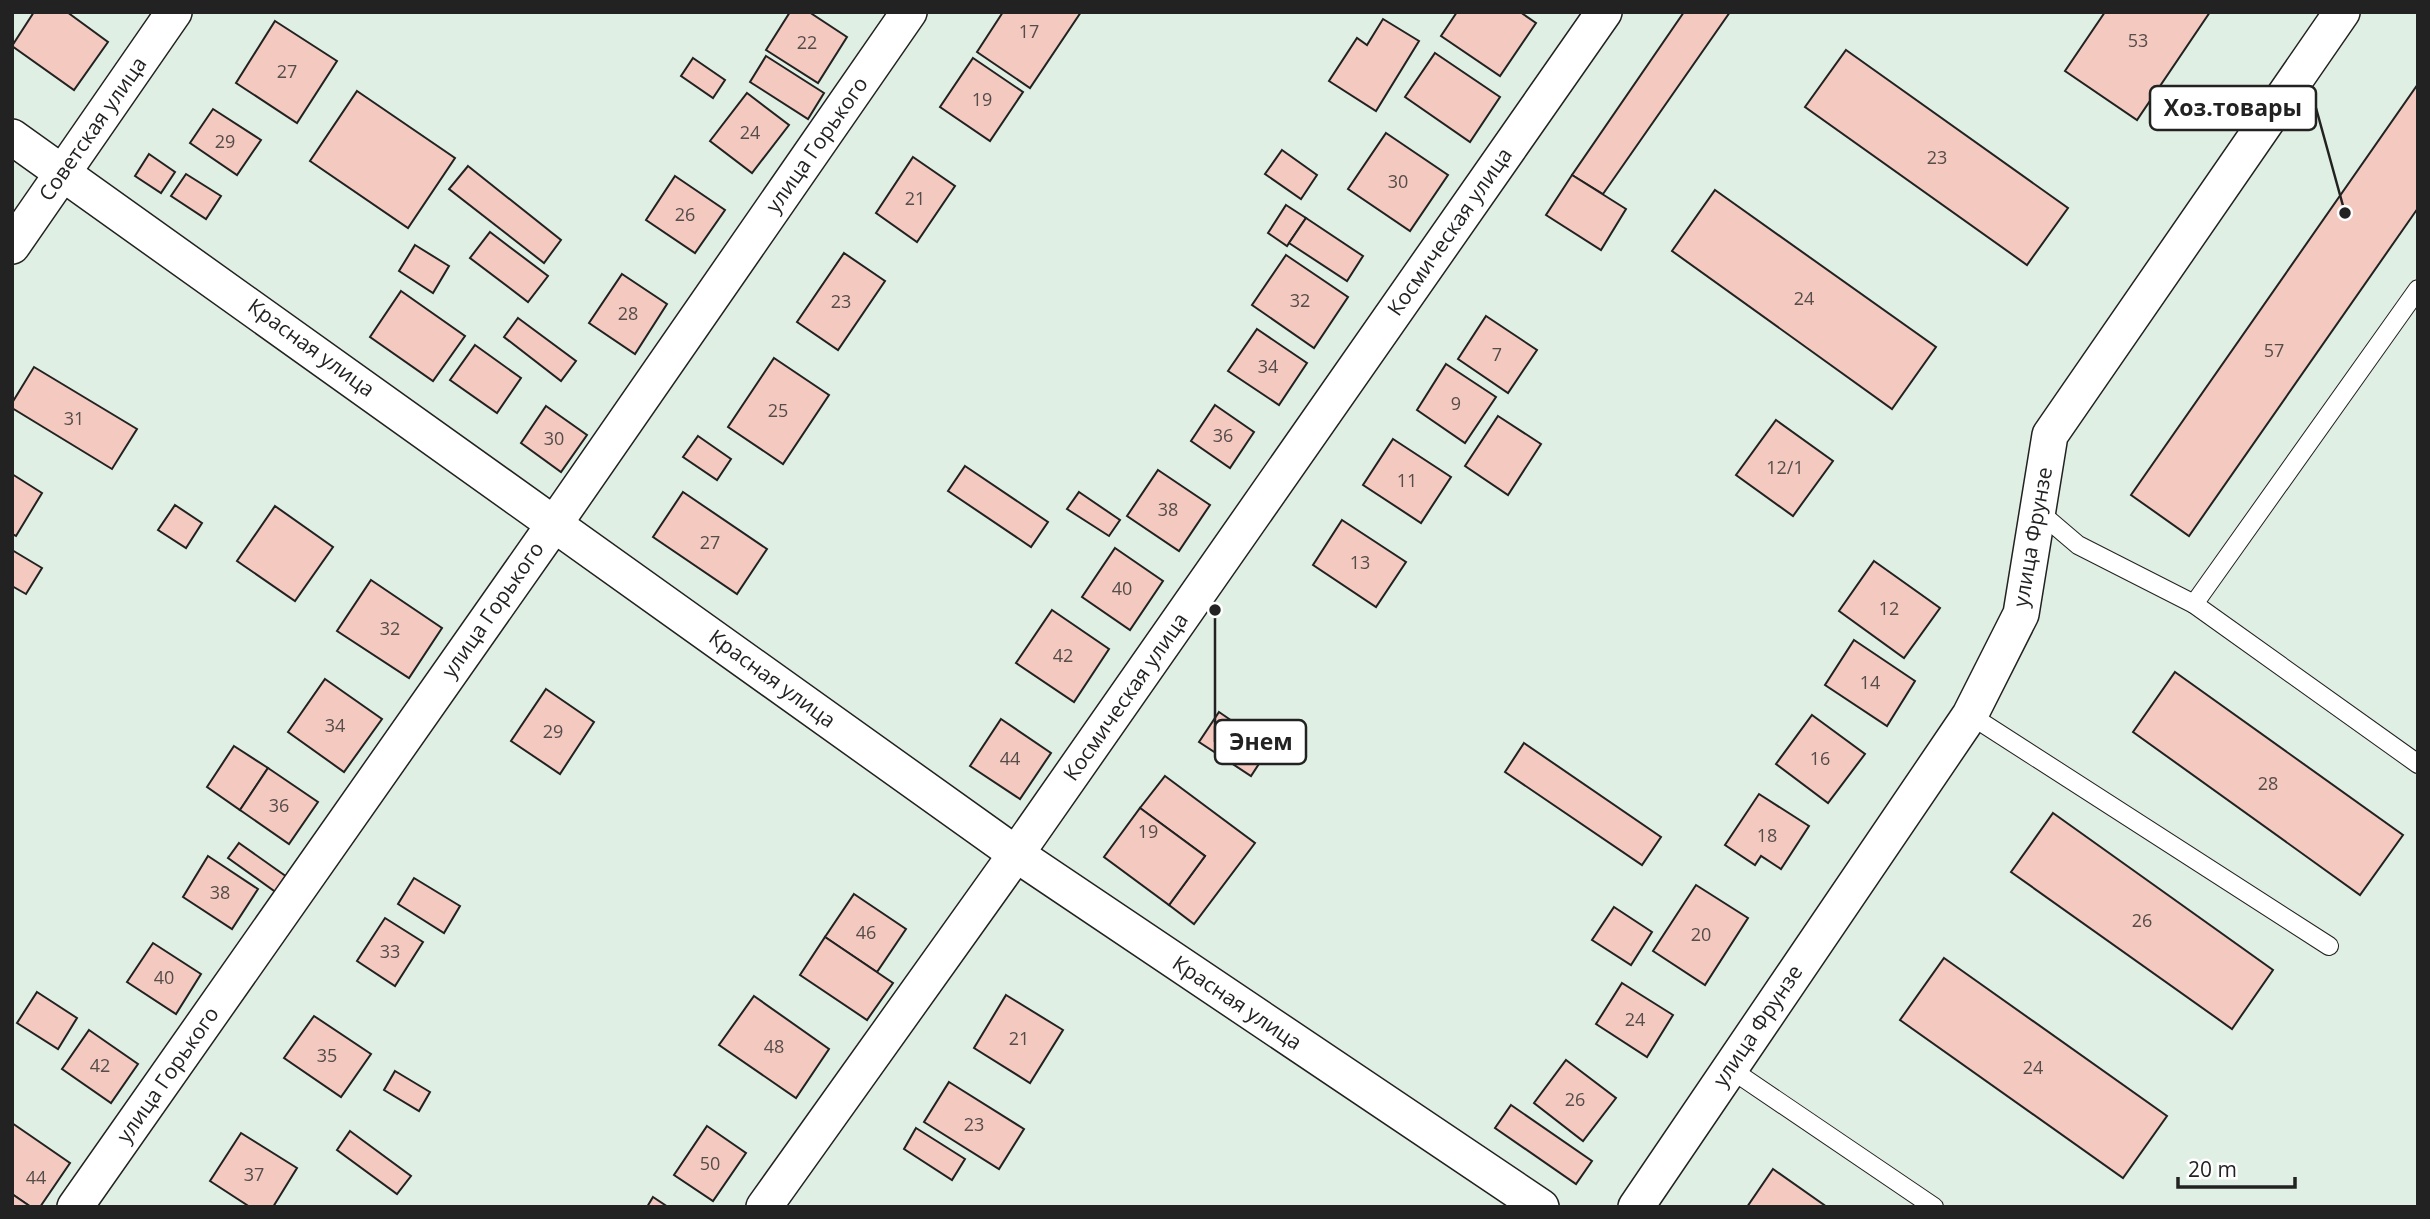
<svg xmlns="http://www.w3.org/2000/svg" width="2430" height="1219" viewBox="0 0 2430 1219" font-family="'Open Sans',sans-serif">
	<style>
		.green { fill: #e0efe3; stroke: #6f6f6f; stroke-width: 2 }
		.building { fill: #f3c9c0; stroke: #222; stroke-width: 2 }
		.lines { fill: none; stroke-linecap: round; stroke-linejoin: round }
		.lane-casing { stroke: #222; stroke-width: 20 }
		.street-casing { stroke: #222; stroke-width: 38 }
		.lane { stroke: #fff; stroke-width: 18 }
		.street { stroke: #fff; stroke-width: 35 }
		.labels { text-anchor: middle; stroke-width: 5; stroke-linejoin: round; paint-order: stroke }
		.number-label { font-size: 18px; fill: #564c4a }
		.street-label { font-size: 21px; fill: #222; stroke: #fff }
		.leader { fill: none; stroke: #222; stroke-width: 2.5 }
		.callout-dot { fill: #222; stroke: #fff; stroke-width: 2.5 }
		.callout { fill: #fff; stroke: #222; stroke-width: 2.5 }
		.callout-label { font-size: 23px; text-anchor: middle; font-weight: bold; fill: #222 }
	</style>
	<rect width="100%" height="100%" fill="#fff"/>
	<rect class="green" x="12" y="12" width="2406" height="1195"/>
	<g class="building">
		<polygon points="34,12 67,12 108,42 74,90 12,46"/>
		<polygon points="790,12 809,12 847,37 818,83 766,50"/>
		<polygon points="1003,12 1081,12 1030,88 977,52"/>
		<polygon points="1457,12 1520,12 1536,23 1500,76 1441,36"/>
		<polygon points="1684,12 1730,12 1603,194 1572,175"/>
		<polygon points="2105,12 2210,12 2137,120 2065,71"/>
		<polygon points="1383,19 1419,41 1376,111 1329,81 1357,38 1367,45"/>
		<polygon points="275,21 337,61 297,123 236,83"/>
		<polygon points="1846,50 2068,208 2027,265 1805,107"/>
		<polygon points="1435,53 1500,97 1470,142 1405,97"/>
		<polygon points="766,56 824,93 808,119 750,82"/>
		<polygon points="693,58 725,80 713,98 681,76"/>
		<polygon points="973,58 1023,92 990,141 940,107"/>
		<polygon points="2418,84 2418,208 2189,536 2131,495"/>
		<polygon points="357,91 455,158 408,228 310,161"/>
		<polygon points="747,93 789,125 752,173 710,141"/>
		<polygon points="213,109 261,140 237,175 190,143"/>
		<polygon points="1386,133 1448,175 1410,231 1348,189"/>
		<polygon points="1282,150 1317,175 1301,199 1265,174"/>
		<polygon points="149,154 175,172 161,193 135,176"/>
		<polygon points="913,157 955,186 917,242 876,213"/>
		<polygon points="468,166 561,240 544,263 449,189"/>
		<polygon points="186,174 221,196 206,219 171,196"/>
		<polygon points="1572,175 1626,209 1601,250 1546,215"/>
		<polygon points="675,176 725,210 695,253 646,220"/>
		<polygon points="1715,190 1936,347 1892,409 1672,251"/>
		<polygon points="1286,205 1306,218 1287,246 1268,233"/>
		<polygon points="1306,218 1363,256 1347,281 1289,243"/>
		<polygon points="490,232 548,276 528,302 470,258"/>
		<polygon points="415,245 449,266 433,293 399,271"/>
		<polygon points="844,253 885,281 838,350 797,322"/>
		<polygon points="1286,255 1348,297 1314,348 1252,305"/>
		<polygon points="622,274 667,304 635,354 589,323"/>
		<polygon points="401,291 465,336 433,381 370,337"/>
		<polygon points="1486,316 1537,350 1508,393 1458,359"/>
		<polygon points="518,318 576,361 561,381 504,337"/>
		<polygon points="1257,329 1307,363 1279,405 1228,371"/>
		<polygon points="475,345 521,378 497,413 450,380"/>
		<polygon points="774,358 829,395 783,464 728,427"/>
		<polygon points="1446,364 1496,397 1465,443 1417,410"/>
		<polygon points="34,367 137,429 112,469 12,408 12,403"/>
		<polygon points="1215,405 1254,432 1230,468 1191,441"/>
		<polygon points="546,406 587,435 561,472 521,443"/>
		<polygon points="1498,416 1541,444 1508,495 1465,466"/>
		<polygon points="1776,420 1833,461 1793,516 1736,475"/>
		<polygon points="698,436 731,459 717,480 683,457"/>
		<polygon points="1393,439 1451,477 1421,523 1363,485"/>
		<polygon points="965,466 1048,522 1031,547 948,491"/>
		<polygon points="1158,470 1210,505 1179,551 1127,516"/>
		<polygon points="12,474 42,493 16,536 12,534"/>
		<polygon points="683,492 767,549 737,594 653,537"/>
		<polygon points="1079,492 1120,520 1109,536 1067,509"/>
		<polygon points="175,505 202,523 186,548 158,530"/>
		<polygon points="275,506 333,547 295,601 237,561"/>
		<polygon points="1342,520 1406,562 1376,607 1313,565"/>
		<polygon points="1115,548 1163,581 1130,630 1082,597"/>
		<polygon points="12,550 42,568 26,594 12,586"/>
		<polygon points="1874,561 1940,608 1904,658 1839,611"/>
		<polygon points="371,580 442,628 409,678 337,631"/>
		<polygon points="1052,610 1109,649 1074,702 1016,663"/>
		<polygon points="1854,640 1915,681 1887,726 1825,685"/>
		<polygon points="2175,672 2403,835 2360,895 2133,732"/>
		<polygon points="325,679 382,719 344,772 288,732"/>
		<polygon points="546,689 594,722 560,774 511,741"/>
		<polygon points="1219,712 1270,747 1251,776 1199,742"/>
		<polygon points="1812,715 1865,754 1828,803 1776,764"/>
		<polygon points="1001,719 1051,753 1020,799 970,766"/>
		<polygon points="1524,743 1661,837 1642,865 1505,772"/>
		<polygon points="234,746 268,768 240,810 207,787"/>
		<polygon points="268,768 318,802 289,844 240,810"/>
		<polygon points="1165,776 1255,843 1194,924 1169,905 1205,856 1140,808"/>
		<polygon points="1759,794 1809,826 1781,869 1761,856 1755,865 1725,845"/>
		<polygon points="1140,808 1205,856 1169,905 1104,857"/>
		<polygon points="2053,813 2273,970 2232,1029 2011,872"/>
		<polygon points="239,843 287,877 277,893 228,858"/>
		<polygon points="208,856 258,889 232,929 183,897"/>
		<polygon points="414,878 460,906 444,933 398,904"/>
		<polygon points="1696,885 1748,918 1705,985 1653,951"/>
		<polygon points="854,894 906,929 877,972 825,937"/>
		<polygon points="1614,907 1652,932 1631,965 1592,940"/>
		<polygon points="385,918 423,942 395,986 357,961"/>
		<polygon points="825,937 893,983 867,1020 800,975"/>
		<polygon points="153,943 201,974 176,1014 127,982"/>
		<polygon points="1944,958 2167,1116 2123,1178 1900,1020"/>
		<polygon points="1622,983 1673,1015 1647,1057 1596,1024"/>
		<polygon points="37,992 77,1018 58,1049 17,1023"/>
		<polygon points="1006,995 1063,1030 1030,1083 974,1048"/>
		<polygon points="754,996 829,1049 796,1098 719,1045"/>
		<polygon points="314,1016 371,1054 341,1097 284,1058"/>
		<polygon points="89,1030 138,1064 111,1103 62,1069"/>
		<polygon points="1566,1060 1616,1098 1583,1141 1534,1103"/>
		<polygon points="395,1071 430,1092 419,1111 384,1090"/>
		<polygon points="949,1082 1024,1129 999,1169 924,1122"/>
		<polygon points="1511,1105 1592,1161 1576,1184 1495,1128"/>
		<polygon points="12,1123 70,1163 40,1207 31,1207 12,1194"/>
		<polygon points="707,1126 746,1153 713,1201 674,1175"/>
		<polygon points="916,1128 965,1159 952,1180 904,1149"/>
		<polygon points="350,1131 411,1176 397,1194 337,1150"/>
		<polygon points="241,1133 297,1168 273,1207 250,1207 210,1181"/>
		<polygon points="1773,1169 1827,1207 1747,1207"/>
		<polygon points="12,1194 31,1207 12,1207"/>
		<polygon points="653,1197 668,1207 647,1207"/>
	</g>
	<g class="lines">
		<g class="lane-casing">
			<g id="lane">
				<polyline points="2038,511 2078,545 2194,604 2418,764"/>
				<polyline points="2194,604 2418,289"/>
				<polyline points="1970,715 2329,946"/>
				<polyline points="1729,1068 1934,1207"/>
			</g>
		</g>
		<g class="street-casing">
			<g id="street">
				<polyline points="12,137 1016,854 1541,1207"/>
				<polyline points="12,246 174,12"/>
				<polyline points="75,1207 555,523 909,12"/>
				<polyline points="764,1207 1016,854 1604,12"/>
				<polyline points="1636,1207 1970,715 2021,614 2050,435 2342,12"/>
			</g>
		</g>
		<use href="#lane" class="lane"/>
		<use href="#street" class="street"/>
	</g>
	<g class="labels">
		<g class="number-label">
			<text x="1029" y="38">17</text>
			<text x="2138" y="47">53</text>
			<text x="807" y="49">22</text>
			<text x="287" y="78">27</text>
			<text x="982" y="106">19</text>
			<text x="750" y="139">24</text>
			<text x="225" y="148">29</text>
			<text x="1937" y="164">23</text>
			<text x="1398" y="188">30</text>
			<text x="915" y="205">21</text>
			<text x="685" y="221">26</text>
			<text x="1804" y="305">24</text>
			<text x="1300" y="307">32</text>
			<text x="841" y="308">23</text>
			<text x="628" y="320">28</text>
			<text x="2274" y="357">57</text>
			<text x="1497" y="361">7</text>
			<text x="1268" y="373">34</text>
			<text x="1456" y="410">9</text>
			<text x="778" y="417">25</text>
			<text x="74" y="425">31</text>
			<text x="1223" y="442">36</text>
			<text x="554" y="445">30</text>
			<text x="1785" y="474">12/1</text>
			<text x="1407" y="487">11</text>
			<text x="1168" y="516">38</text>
			<text x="710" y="549">27</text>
			<text x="1360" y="569">13</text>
			<text x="1122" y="595">40</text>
			<text x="1889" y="615">12</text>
			<text x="390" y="635">32</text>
			<text x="1063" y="662">42</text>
			<text x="1870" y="689">14</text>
			<text x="335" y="732">34</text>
			<text x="553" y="738">29</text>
			<text x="1010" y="765">44</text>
			<text x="1820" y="765">16</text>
			<text x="2268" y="790">28</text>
			<text x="279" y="812">36</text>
			<text x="1148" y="838">19</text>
			<text x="1767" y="842">18</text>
			<text x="220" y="899">38</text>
			<text x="2142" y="927">26</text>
			<text x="866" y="939">46</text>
			<text x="1701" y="941">20</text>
			<text x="390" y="958">33</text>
			<text x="164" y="984">40</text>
			<text x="1635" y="1026">24</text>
			<text x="1019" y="1045">21</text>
			<text x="774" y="1053">48</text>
			<text x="327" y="1062">35</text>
			<text x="100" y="1072">42</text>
			<text x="2033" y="1074">24</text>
			<text x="1575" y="1106">26</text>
			<text x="974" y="1131">23</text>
			<text x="710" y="1170">50</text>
			<text x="254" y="1181">37</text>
			<text x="36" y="1184">44</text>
		</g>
		<g class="street-label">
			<text transform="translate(93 129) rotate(-55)" y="7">Советская улица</text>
			<text transform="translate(817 145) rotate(-55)" y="7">улица Горького</text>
			<text transform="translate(1450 232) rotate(-55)" y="7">Космическая улица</text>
			<text transform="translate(311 348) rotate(36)" y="7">Красная улица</text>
			<text transform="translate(2033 537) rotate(-80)" y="7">улица Фрунзе</text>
			<text transform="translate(493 610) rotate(-55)" y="7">улица Горького</text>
			<text transform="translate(772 679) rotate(36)" y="7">Красная улица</text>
			<text transform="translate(1126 697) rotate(-55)" y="7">Космическая улица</text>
			<text transform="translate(1237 1003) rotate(34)" y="7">Красная улица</text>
			<text transform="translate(1758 1026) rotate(-56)" y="7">улица Фрунзе</text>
			<text transform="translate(168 1075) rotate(-55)" y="7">улица Горького</text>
		</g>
	</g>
	<path class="leader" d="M2345 213L2316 108M1215 610L1215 742"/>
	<g class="callout-dot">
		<circle cx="2345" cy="213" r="7"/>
		<circle cx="1215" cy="610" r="7"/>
	</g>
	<g class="callout">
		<rect x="2150" y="86" width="166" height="44" rx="7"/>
		<rect x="1215" y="720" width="91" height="44" rx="7"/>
	</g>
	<g class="callout-label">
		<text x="2233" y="116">Хоз.товары</text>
		<text x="1261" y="750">Энем</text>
	</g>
	<rect width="2430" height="1219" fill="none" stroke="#222222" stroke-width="28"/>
	<path d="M2178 1177v10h117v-10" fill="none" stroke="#222222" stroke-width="3.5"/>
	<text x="2188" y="1177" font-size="21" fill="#222222" stroke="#ffffff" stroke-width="5" paint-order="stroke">20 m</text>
</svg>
